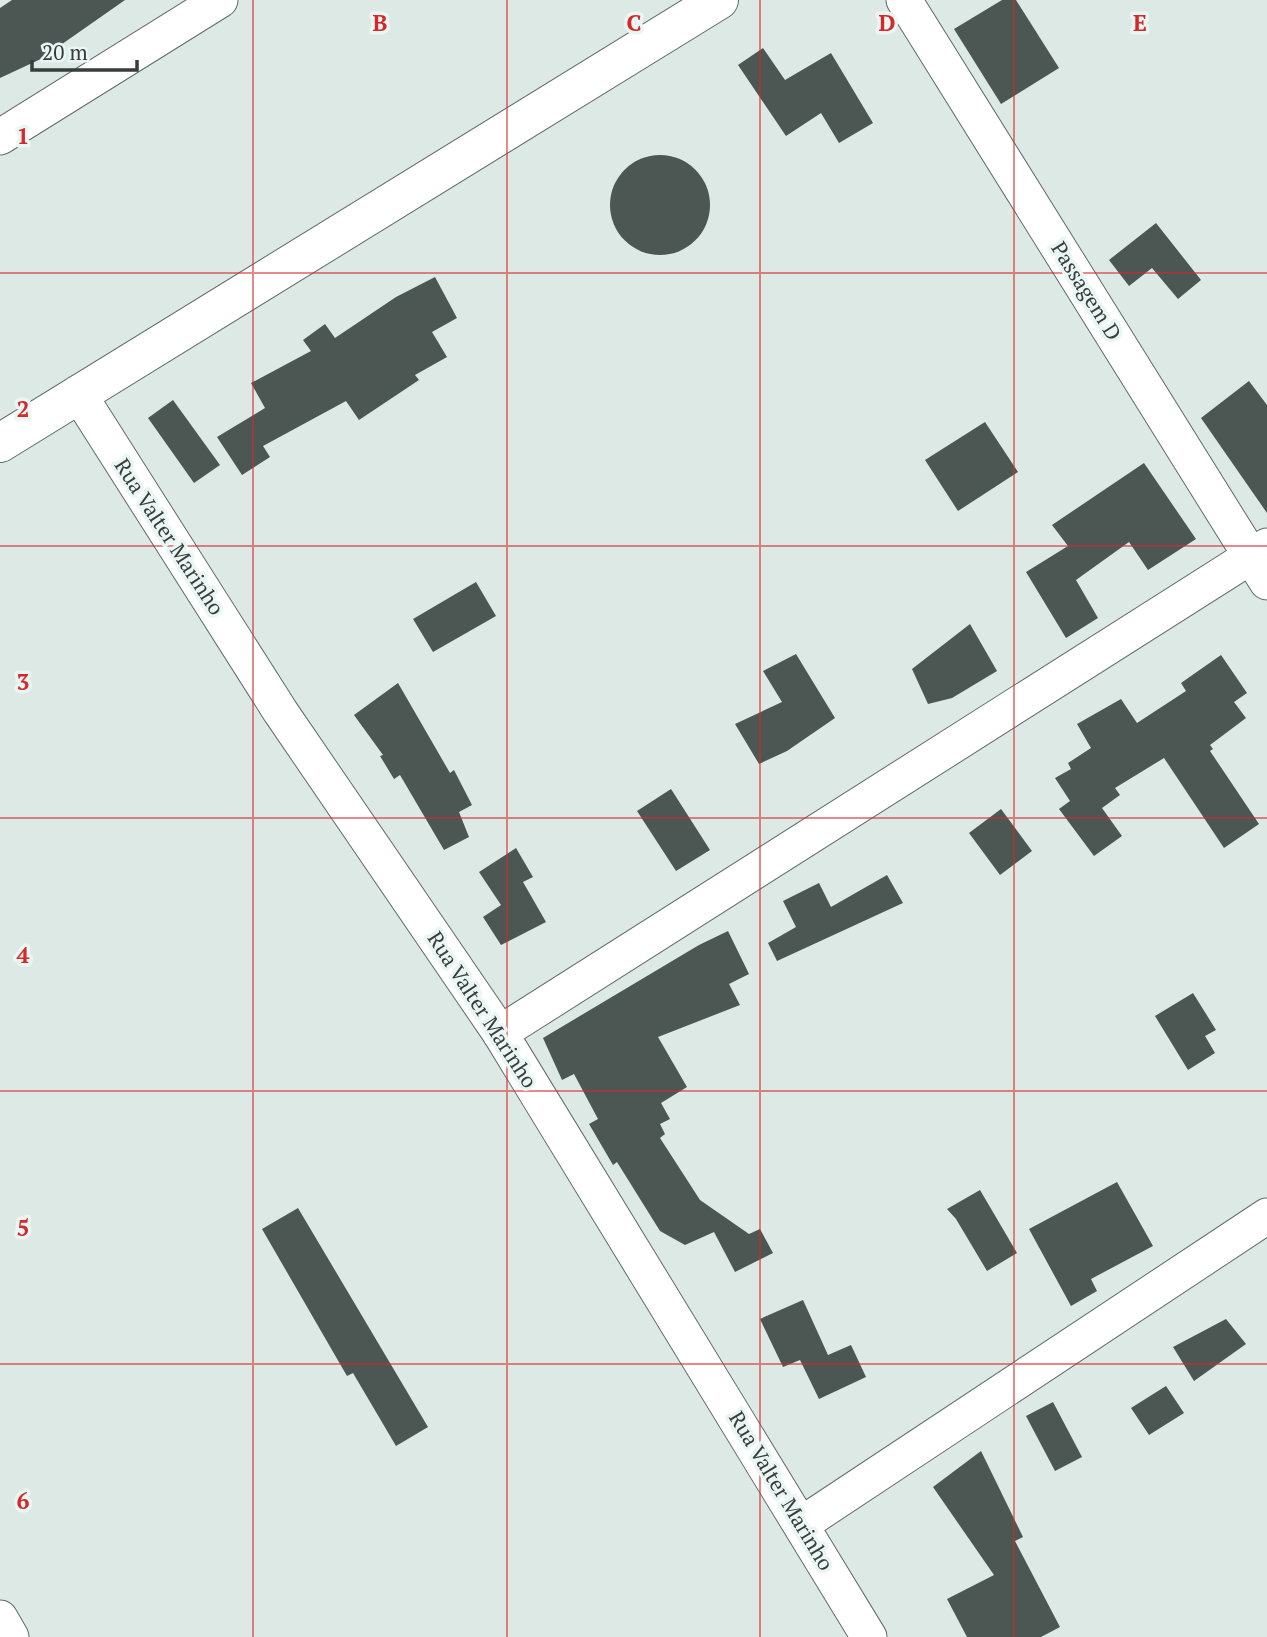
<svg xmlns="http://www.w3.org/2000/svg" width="1267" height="1637" viewBox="0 0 1267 1637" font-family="'PT Serif',serif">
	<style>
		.building { fill: #4c5754 }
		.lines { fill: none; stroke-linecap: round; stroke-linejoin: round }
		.minor-casing { stroke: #616c6a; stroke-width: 37 }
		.secondary-casing { stroke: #616c6a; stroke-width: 40 }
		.minor { stroke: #fff; stroke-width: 35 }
		.secondary { stroke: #fff; stroke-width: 38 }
		.grid { fill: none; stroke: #d62828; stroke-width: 2; stroke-opacity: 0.55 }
		.labels { text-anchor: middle; stroke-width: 7; stroke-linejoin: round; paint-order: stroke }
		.street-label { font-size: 21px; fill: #383d3c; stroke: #e9f6f3 }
		.grid-label { font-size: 23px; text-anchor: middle; font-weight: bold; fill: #d62828; stroke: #e9f6f3; stroke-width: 7; stroke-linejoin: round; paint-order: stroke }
	</style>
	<rect width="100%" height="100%" fill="#dce9e5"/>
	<g class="building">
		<polygon points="12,0 125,0 55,49 58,51 0,78 0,8"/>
		<polygon points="1002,0 1016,0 1059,68 1001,104 954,29"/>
		<polygon points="763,48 785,80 831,53 873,123 839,143 821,113 786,136 738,65"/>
		<circle cx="660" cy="205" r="50"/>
		<polygon points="1156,223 1201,280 1178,299 1152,268 1129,286 1109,260"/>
		<polygon points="435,277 457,318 432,332 447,357 415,375 419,380 359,420 346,401 263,446 270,457 242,475 217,437 265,408 251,383 311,351 303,340 325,324 335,338 396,297"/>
		<polygon points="1249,381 1267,405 1267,513 1201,418"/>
		<polygon points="173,400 220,465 194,483 148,418"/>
		<polygon points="985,422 1018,472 958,511 925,460"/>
		<polygon points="1144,463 1196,539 1148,570 1129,542 1076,580 1098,618 1066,638 1026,572 1068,546 1052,525"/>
		<polygon points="476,582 496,616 433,652 413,619"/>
		<polygon points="970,624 997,671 952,698 928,704 912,669"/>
		<polygon points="796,654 835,718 787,751 759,764 735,724 782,702 763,671"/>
		<polygon points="1221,655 1247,693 1234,702 1246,718 1210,745 1213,749 1210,751 1259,824 1224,848 1164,758 1115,788 1120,795 1102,808 1122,836 1094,856 1059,809 1070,801 1055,778 1071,769 1068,763 1091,748 1077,724 1121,699 1137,723 1186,691 1181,683"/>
		<polygon points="398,683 450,773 454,770 472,805 459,812 469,837 444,850 400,775 394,779 380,756 383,755 354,715"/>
		<polygon points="671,789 710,850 676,871 637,811"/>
		<polygon points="1001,809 1032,851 1000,875 969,833"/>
		<polygon points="516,848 533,877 523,882 546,922 501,945 483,917 501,905 479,872"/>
		<polygon points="887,875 903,903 777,961 768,943 796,927 783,901 819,883 831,907"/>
		<polygon points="728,931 749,974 729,984 740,1005 658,1037 687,1087 661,1103 670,1119 660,1124 665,1134 660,1138 700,1200 749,1234 760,1229 773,1253 735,1272 714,1232 685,1245 660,1231 617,1162 613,1165 589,1124 598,1119 574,1074 562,1080 543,1038 699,945"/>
		<polygon points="1193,993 1216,1030 1205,1036 1215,1053 1188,1070 1155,1016"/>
		<polygon points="1117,1182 1153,1246 1091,1279 1097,1291 1071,1306 1029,1229"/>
		<polygon points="980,1190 1017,1253 987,1271 956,1219 947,1209"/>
		<polygon points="298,1208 428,1427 396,1446 353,1373 347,1376 262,1229"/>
		<polygon points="803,1300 828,1355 851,1345 866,1377 819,1399 800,1360 783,1367 760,1319"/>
		<polygon points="1226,1319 1246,1344 1194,1381 1173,1347"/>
		<polygon points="1166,1386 1184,1413 1149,1435 1131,1408"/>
		<polygon points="1053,1402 1082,1457 1055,1471 1026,1416"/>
		<polygon points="981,1451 1023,1537 1015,1541 1060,1627 1041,1637 967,1637 947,1599 994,1575 933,1487"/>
	</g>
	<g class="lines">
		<g class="minor-casing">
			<g id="minor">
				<polyline points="904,0 1267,582"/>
				<polyline points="0,137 220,0"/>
				<polyline points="78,393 280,711 500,1033 869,1637"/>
				<polyline points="500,1033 1267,546"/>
				<polyline points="802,1524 1267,1216"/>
				<polyline points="0,1618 11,1637"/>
			</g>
		</g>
		<g class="secondary-casing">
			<polyline id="secondary" points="0,443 719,0"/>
		</g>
		<use href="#minor" class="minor"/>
		<use href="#secondary" class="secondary"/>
	</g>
	<path class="grid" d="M253,0V1637M507,0V1637M760,0V1637M1014,0V1637M0,273H1267M0,546H1267M0,818H1267M0,1091H1267M0,1364H1267"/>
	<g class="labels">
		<g class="street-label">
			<text transform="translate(1086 291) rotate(58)" y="7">Passagem D</text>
			<text transform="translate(169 537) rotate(57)" y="7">Rua Valter Marinho</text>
			<text transform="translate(482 1010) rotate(57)" y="7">Rua Valter Marinho</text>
			<text transform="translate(781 1491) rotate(59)" y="7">Rua Valter Marinho</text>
		</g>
	</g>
	<g class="grid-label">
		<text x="380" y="31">B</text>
		<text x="634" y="31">C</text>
		<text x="887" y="31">D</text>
		<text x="1140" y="31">E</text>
		<text x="23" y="144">1</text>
		<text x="23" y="417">2</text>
		<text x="23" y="690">3</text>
		<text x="23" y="963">4</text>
		<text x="23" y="1236">5</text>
		<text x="23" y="1509">6</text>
	</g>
	<path d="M32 60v10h105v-10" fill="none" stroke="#383d3c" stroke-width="3.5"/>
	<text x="42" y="60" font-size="21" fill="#383d3c" stroke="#e9f6f3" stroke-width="5" paint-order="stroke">20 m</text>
</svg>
